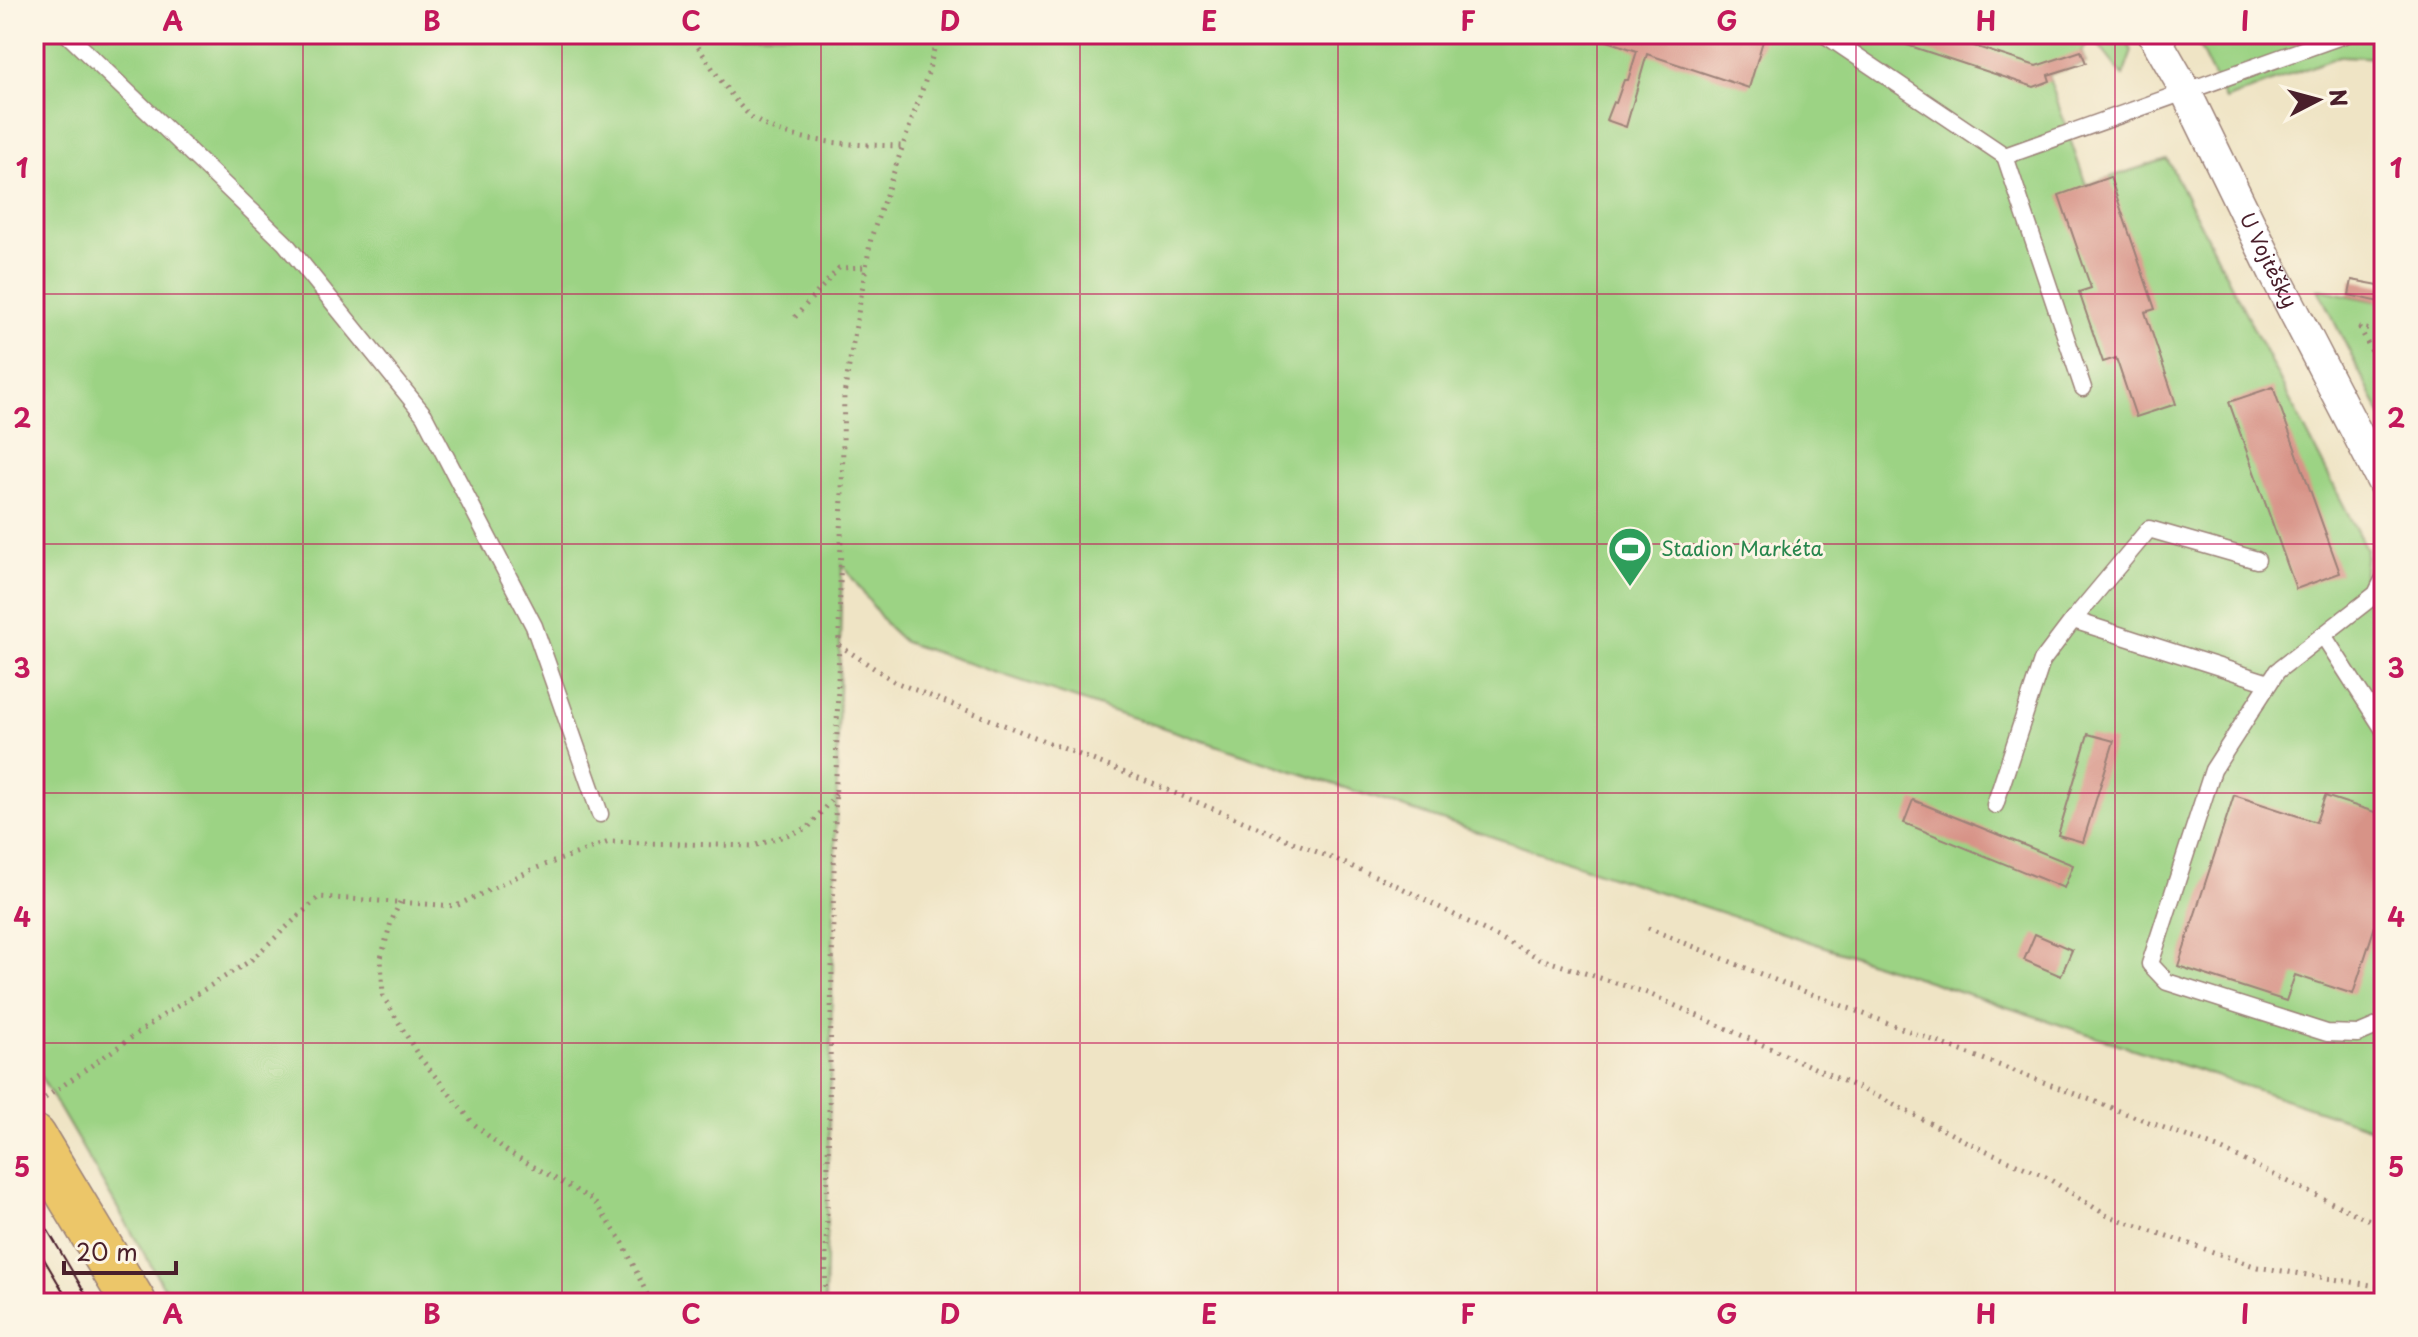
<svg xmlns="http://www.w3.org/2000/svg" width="2418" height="1337" viewBox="0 0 2418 1337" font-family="'Playpen Sans',sans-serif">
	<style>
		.green { fill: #9cd384; stroke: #737958; stroke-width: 2 }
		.building { fill: #d79387 }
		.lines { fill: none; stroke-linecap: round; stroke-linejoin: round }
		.service-casing { stroke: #9c8278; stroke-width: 19 }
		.minor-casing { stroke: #9c8278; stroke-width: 33 }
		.primary-casing { stroke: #9c8278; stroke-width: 47 }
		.path { stroke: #9c8278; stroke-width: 5; stroke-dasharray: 2 6; stroke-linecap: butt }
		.service { stroke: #fff; stroke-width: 16 }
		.minor { stroke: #fff; stroke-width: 30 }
		.primary { stroke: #ecc669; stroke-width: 44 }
		.tram { stroke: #4a1f2b; stroke-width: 2 }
		.grid { fill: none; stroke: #c2185b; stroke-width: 2; stroke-opacity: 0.55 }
		.labels { text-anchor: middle; stroke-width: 6; stroke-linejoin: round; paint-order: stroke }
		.street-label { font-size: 20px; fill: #4a1f2b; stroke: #fcf5e5 }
		.leisure-label { font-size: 20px; fill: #27864d; stroke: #fcf5e5; text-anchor: start }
		.neatline { fill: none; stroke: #c2185b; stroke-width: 3 }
		.grid-label { font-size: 26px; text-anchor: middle; font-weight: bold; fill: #c2185b }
	</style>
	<rect width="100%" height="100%" fill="#fcf5e5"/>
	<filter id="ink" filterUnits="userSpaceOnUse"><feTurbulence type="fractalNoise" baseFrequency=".0125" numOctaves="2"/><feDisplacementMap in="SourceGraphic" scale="16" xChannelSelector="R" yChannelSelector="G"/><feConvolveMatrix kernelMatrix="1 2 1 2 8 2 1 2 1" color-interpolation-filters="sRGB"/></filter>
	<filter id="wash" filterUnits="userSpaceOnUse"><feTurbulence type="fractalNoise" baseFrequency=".006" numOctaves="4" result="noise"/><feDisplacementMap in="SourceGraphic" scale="32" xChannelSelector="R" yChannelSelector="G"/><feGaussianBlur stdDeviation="1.8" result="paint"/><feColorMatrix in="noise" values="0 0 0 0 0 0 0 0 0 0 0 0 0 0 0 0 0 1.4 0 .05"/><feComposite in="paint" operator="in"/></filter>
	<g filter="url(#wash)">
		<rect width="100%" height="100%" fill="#efe4c5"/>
		<g class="green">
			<polygon points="34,34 2122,34 2132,51 2123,76 2094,39 2081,51 2086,63 2048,75 2086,185 2167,159 2366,549 2363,582 2384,600 2384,1132 904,642 889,628 842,564 825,1303 173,1303 34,1065"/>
			<polygon points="2193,34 2384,34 2384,58 2339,56 2225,100"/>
			<polygon points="2318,289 2384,303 2384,421"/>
		</g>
		<g id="blocks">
			<g class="building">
				<polygon points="1587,34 1765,34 1749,88 1647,54 1626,127 1606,120 1613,102 1616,103 1624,80 1628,80 1637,51"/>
				<polygon points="1884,34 1937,34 2036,66 2081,51 2086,63 2048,75 2050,81 2034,87 1883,37"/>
				<polygon points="2110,177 2155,309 2145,312 2176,404 2136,417 2116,358 2103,362 2079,292 2091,288 2059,195"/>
				<polygon points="2352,280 2384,286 2384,303 2349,295"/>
				<polygon points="2273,387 2340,573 2296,589 2229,402"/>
				<polygon points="2088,734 2114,741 2083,842 2058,835"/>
				<polygon points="2234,795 2316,822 2325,796 2384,815 2384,898 2353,994 2295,975 2286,1001 2178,966"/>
				<polygon points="1913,800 2073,865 2064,888 1904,823"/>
				<polygon points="2035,934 2072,950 2061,976 2024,960"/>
			</g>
		</g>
	</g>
	<g filter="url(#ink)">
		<use href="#blocks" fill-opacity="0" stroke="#9c8278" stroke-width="2"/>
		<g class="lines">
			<g class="service-casing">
				<g id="service">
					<polyline points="67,34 285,243 424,415 534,626 600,814"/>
					<polyline points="1824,34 2005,156 2347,34"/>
					<polyline points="2005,156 2083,388"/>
					<polyline points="2384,578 2376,594 2277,671 2213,770 2150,964 2167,982 2327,1033 2358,1034 2384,1023"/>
					<polyline points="2073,620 2149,529 2257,560"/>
					<polyline points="2323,635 2384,730"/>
					<polyline points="1995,805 2042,661 2073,620 2269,683"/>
				</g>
			</g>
			<g class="minor-casing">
				<g id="minor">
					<path id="s1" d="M2153,34L2185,90L2275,275L2384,485"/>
				</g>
			</g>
			<g class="primary-casing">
				<polyline id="primary" points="34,1137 134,1303"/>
			</g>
			<g class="path">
				<path d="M689,34C706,57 728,95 748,114C780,144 860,145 903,146"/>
				<polyline points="795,317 839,268 866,267"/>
				<polyline points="2384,332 2360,328 2384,376"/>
				<polyline points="839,645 895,682 1141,779 1392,883 1541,959 1647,993 1879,1097 1969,1143 2046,1177 2106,1215 2257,1267 2384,1287"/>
				<polyline points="400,902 391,922 381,958 383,996 418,1055 474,1124 508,1152 593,1200 623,1243 651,1303"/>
				<polyline points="1648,928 1785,984 2220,1149 2364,1218 2384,1224"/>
				<polyline points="45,1098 165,1014 250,961 319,897 456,906 531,870 609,842 754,846 808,828 836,794"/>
				<polyline points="825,1303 844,395 871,238 928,73 938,34"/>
			</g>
			<use href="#service" class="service"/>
			<use href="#minor" class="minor"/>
			<use href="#primary" class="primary"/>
			<g class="tram">
				<polyline points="34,1207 91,1303"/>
				<polyline points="34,1242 70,1303"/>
			</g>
		</g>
	</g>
	<path class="grid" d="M303,34V1303M562,34V1303M821,34V1303M1080,34V1303M1338,34V1303M1597,34V1303M1856,34V1303M2115,34V1303M34,294H2384M34,544H2384M34,793H2384M34,1043H2384"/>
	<defs>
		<g id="stadium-pin" transform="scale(2.3)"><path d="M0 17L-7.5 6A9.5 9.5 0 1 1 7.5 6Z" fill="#2e9e5b" stroke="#fcf5e5"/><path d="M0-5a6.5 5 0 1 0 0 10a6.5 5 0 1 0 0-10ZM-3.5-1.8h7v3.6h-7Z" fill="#fff"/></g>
	</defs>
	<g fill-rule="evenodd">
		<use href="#stadium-pin" x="1630" y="549"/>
	</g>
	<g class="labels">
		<g class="street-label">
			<text dy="7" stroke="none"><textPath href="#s1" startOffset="254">U Vojtěšky</textPath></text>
		</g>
		<g class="leisure-label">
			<text x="1661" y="556">Stadion Markéta</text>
		</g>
	</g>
	<rect width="2418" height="1337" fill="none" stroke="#fcf5e5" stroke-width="88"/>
	<g transform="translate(2318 100) rotate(84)" stroke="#fcf5e5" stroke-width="6" paint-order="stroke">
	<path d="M0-6L14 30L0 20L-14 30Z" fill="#4a1f2b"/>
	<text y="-12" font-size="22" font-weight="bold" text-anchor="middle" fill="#4a1f2b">N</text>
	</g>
	<path d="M64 1261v12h112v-12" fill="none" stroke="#4a1f2b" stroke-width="4"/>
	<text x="76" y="1261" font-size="24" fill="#4a1f2b" stroke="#fcf5e5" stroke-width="6" paint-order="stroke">20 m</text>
	<rect x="44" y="44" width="2330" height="1249" class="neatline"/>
	<g class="grid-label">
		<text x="173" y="31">A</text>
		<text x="432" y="31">B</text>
		<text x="691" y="31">C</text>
		<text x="950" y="31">D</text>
		<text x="1209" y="31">E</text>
		<text x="1468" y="31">F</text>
		<text x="1727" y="31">G</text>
		<text x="1986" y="31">H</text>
		<text x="2245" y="31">I</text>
		<text x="22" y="178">1</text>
		<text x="2396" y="178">1</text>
		<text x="22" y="428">2</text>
		<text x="2396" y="428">2</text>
		<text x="22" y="678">3</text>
		<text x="2396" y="678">3</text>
		<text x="22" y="927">4</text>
		<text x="2396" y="927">4</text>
		<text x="22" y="1177">5</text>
		<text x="2396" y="1177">5</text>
		<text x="173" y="1324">A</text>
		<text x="432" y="1324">B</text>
		<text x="691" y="1324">C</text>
		<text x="950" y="1324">D</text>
		<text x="1209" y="1324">E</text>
		<text x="1468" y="1324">F</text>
		<text x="1727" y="1324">G</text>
		<text x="1986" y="1324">H</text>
		<text x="2245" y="1324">I</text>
	</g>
</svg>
